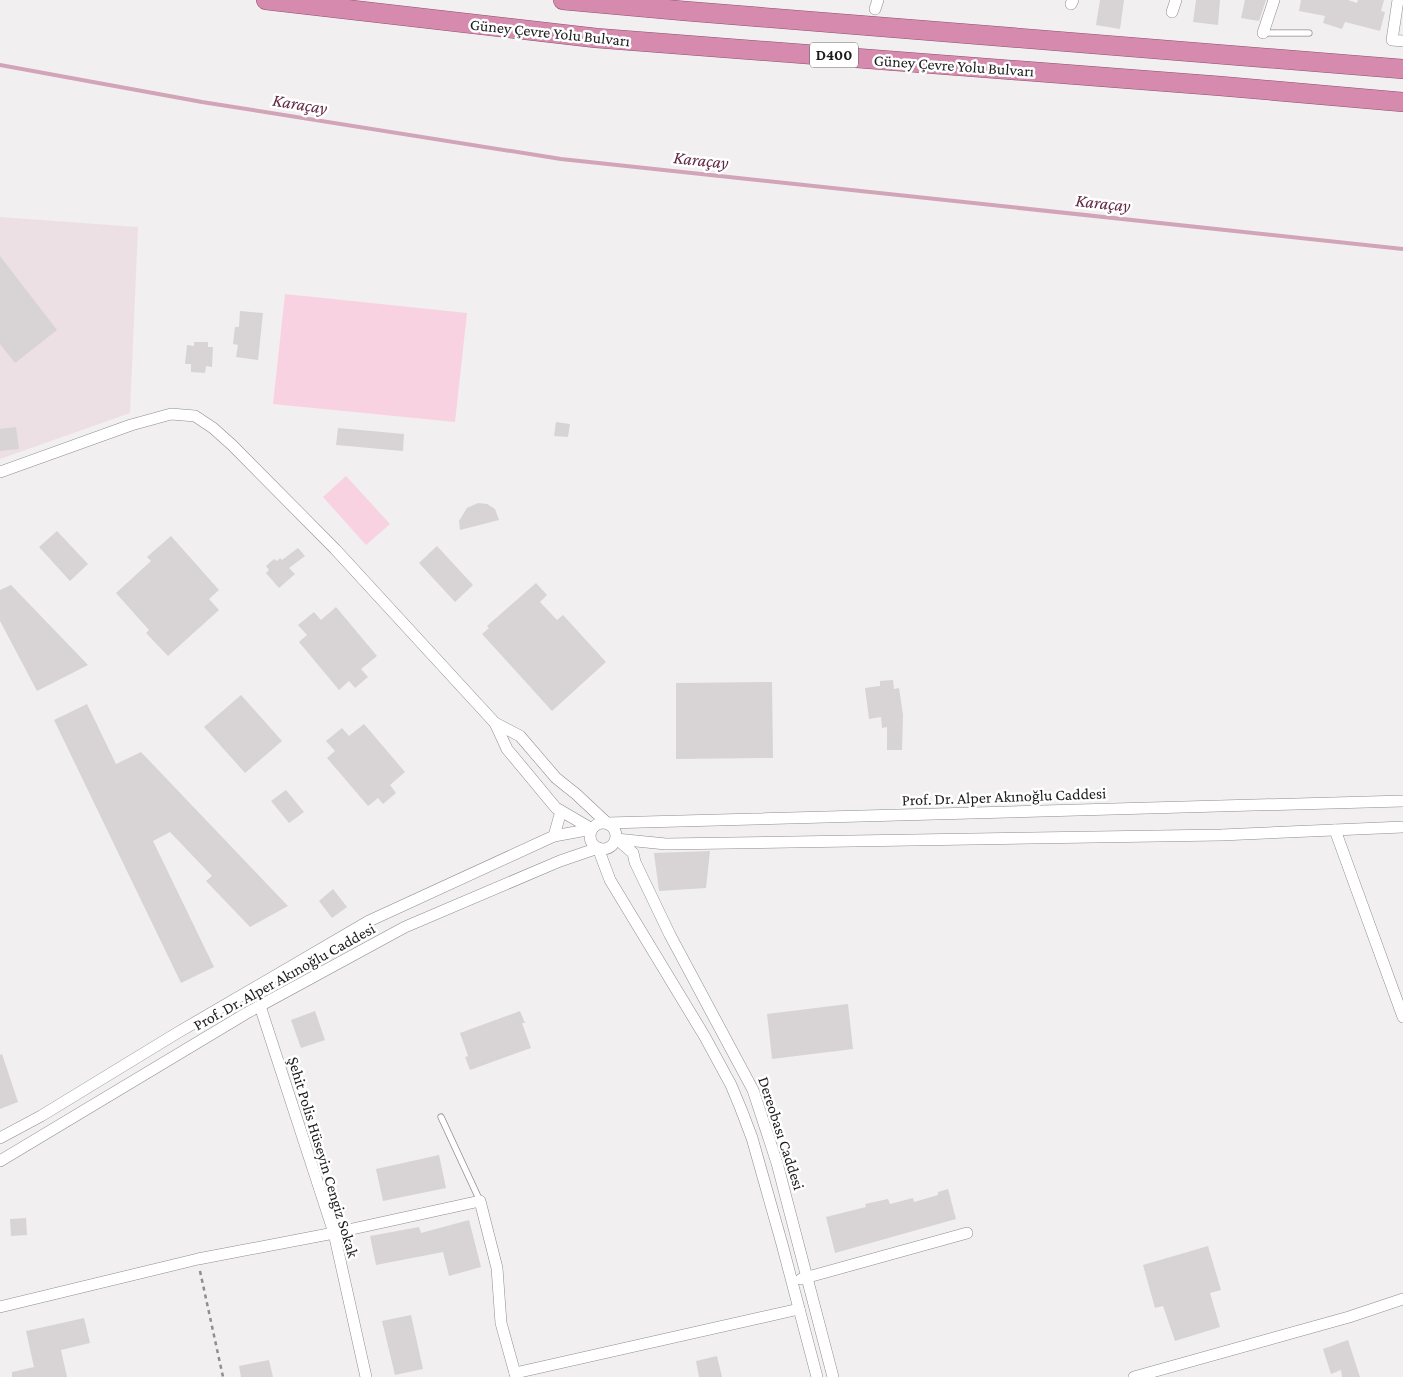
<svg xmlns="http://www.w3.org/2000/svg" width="1403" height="1377" viewBox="0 0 1403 1377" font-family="'Crimson Pro',serif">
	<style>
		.built { fill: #ede0e5 }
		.green { fill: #f9d2e2 }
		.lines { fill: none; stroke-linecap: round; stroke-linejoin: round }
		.stream { stroke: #d2a4b7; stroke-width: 4 }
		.building { fill: #d8d4d5 }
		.service-casing { stroke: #908c8e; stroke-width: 7 }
		.minor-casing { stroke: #908c8e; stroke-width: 12 }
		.trunk-casing { stroke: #8e516d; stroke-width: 20 }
		.path { stroke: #908e8f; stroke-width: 2.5; stroke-dasharray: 4 4; stroke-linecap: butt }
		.service { stroke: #fff; stroke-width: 5.5 }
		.minor { stroke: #fff; stroke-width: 11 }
		.trunk { stroke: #d68aae; stroke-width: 19 }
		.labels { text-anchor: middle; stroke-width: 5; stroke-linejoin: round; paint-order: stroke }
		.shield { fill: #fff; stroke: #616060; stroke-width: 1 }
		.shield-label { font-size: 15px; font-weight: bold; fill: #1d1c1c }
		.street-label { font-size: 16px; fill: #1d1c1c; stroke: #fff }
		.water-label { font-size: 18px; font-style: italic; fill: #612743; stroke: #fff }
	</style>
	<rect width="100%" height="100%" fill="#f2eff0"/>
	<polygon class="built" points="0,217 138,227 130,413 0,459"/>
	<g class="green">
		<polygon points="285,294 467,313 455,422 273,404"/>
		<polygon points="346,476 390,524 366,545 323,497"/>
	</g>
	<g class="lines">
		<polyline class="stream" points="0,65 202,102 561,159 1403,249"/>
	</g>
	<g class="building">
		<polygon points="1100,0 1124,0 1120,29 1096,25"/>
		<polygon points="1196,0 1220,0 1218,25 1193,22"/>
		<polygon points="1245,0 1266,0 1259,21 1241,18"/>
		<polygon points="1301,0 1348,0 1357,3 1358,0 1384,0 1381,11 1385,12 1380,31 1345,22 1342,29 1323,23 1325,16 1299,11"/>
		<polygon points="0,256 57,330 15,363 0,344"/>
		<polygon points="240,311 263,313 258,360 236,357 238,345 233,344 235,327 239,327"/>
		<polygon points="194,342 208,342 208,347 213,347 212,367 206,366 205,373 191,372 191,364 185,364 187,345 194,346"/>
		<polygon points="556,422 570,424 568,437 554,436"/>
		<polygon points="16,427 19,449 0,451 0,429"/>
		<polygon points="338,428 404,434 403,451 336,445"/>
		<polygon points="478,503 487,504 495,509 499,520 460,530 459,521 467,508"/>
		<polygon points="57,531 88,564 70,581 39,547"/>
		<polygon points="171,536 219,590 209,599 219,610 168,656 146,633 149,630 116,593 151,561 147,557"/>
		<polygon points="437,546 473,585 455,602 419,563"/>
		<polygon points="298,548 305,556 289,568 295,574 279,588 266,573 269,570 266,566 274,559 277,561 280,558 282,560"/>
		<polygon points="536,583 547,595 540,602 557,620 563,615 606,662 552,711 482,634 489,628 487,626"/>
		<polygon points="11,585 88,665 37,691 0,621 0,590"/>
		<polygon points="336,607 377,656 361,669 368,677 355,688 349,681 339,690 299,642 307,635 298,625 314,612 321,620"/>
		<polygon points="893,680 894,689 899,688 903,715 902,750 887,750 887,727 882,728 881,717 869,719 865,688 880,686 880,681"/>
		<polygon points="772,682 773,758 676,759 676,683"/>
		<polygon points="241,695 282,741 245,773 204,727"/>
		<polygon points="87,704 116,764 141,752 288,906 250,927 206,881 212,876 170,832 153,841 214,967 181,983 54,720"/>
		<polygon points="364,724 405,772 390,785 396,793 383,804 378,798 368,806 327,758 335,751 326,741 342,728 349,736"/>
		<polygon points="286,790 304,812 289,823 271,801"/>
		<polygon points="710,851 706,888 659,891 654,853"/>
		<polygon points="333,889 347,907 332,918 319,901"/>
		<polygon points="848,1004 853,1049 772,1059 767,1014"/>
		<polygon points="315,1011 325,1040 301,1048 291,1020"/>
		<polygon points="520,1011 525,1023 522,1023 531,1048 470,1070 465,1057 468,1056 460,1033"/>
		<polygon points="2,1054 18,1102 0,1109 0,1055"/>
		<polygon points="439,1155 446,1188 383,1201 376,1169"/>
		<polygon points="948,1189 956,1219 835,1253 826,1217 866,1207 865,1204 888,1199 890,1204 913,1198 914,1202 938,1195 938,1192"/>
		<polygon points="26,1218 27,1235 11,1236 10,1219"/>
		<polygon points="469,1220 481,1267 449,1276 443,1252 376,1265 370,1236 419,1227 421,1233"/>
		<polygon points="1208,1246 1221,1290 1210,1293 1220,1327 1175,1341 1163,1306 1155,1308 1143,1265"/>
		<polygon points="411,1315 423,1369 395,1375 382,1321"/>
		<polygon points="84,1318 90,1343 61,1350 67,1377 12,1377 12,1372 34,1367 26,1331"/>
		<polygon points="1348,1340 1360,1377 1342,1377 1341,1370 1331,1374 1323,1349"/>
		<polygon points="717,1356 722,1377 699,1377 696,1361"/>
		<polygon points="269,1360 273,1377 241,1377 239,1366"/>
	</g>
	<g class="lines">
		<g class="service-casing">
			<g id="service">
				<polyline points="1263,33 1309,33"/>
				<polyline points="441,1117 480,1201"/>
			</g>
		</g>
		<g class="minor-casing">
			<g id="minor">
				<polyline points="1398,0 1392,40 1403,41"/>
				<polyline points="1071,4 1073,0"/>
				<polyline points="875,9 878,0"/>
				<polyline points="1172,12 1176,0"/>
				<polyline points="1263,33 1274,0"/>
				<polyline points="0,472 131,425 171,414 195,416 213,428 232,445 335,549 495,723 507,749 556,808 592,829"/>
				<polyline points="495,723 520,736 556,778 576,794 607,823 1403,801"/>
				<circle cx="603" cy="836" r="13"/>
				<polyline points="1335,830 1403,1017"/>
				<polyline points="554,836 561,811"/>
				<polyline points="616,839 666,844 1221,835 1403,827"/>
				<polyline points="618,840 633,853 635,862 670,935 753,1090 777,1163 833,1377"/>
				<polyline points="260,1006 334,1233 366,1377"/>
				<polyline points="0,1138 41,1116 177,1033 369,921 554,836 592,829"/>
				<polyline points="0,1161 245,1014 405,927 560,861 598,848 610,880 705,1037 731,1085 741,1109 752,1138 782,1244 817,1377"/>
				<polyline points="801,1279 967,1233"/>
				<polyline points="0,1307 198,1259 334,1233 480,1201 497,1268 501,1323 516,1377"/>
				<polyline points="515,1373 799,1309"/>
				<polyline points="1134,1377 1349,1317 1403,1299"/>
			</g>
		</g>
		<g class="trunk-casing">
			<g id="trunk">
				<polyline points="266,0 596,38 1220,86 1403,102"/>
				<polyline points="563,0 685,11 1403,69"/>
			</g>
		</g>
		<polyline class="path" points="200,1271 223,1377"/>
		<use href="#service" class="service"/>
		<use href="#minor" class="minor"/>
		<use href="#trunk" class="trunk"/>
	</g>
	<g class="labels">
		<rect class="shield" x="810" y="42.5" width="48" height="25" rx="4"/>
		<g class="shield-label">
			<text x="834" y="60">D400</text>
		</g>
		<g class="street-label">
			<text transform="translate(550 32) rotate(6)" y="6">Güney Çevre Yolu Bulvarı</text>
			<text transform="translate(954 65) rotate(4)" y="6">Güney Çevre Yolu Bulvarı</text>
			<text transform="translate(1004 796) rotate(-2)" y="6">Prof. Dr. Alper Akınoğlu Caddesi</text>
			<text transform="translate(284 976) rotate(-29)" y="6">Prof. Dr. Alper Akınoğlu Caddesi</text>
			<text transform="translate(782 1133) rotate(72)" y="6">Dereobası Caddesi</text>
			<text transform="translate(324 1157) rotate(73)" y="6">Şehit Polis Hüseyin Cengiz Sokak</text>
		</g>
		<g class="water-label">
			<text transform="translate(300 104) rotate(9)" y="6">Karaçay</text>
			<text transform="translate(701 160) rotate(6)" y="6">Karaçay</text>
			<text transform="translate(1103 203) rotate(6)" y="6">Karaçay</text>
		</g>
	</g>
</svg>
